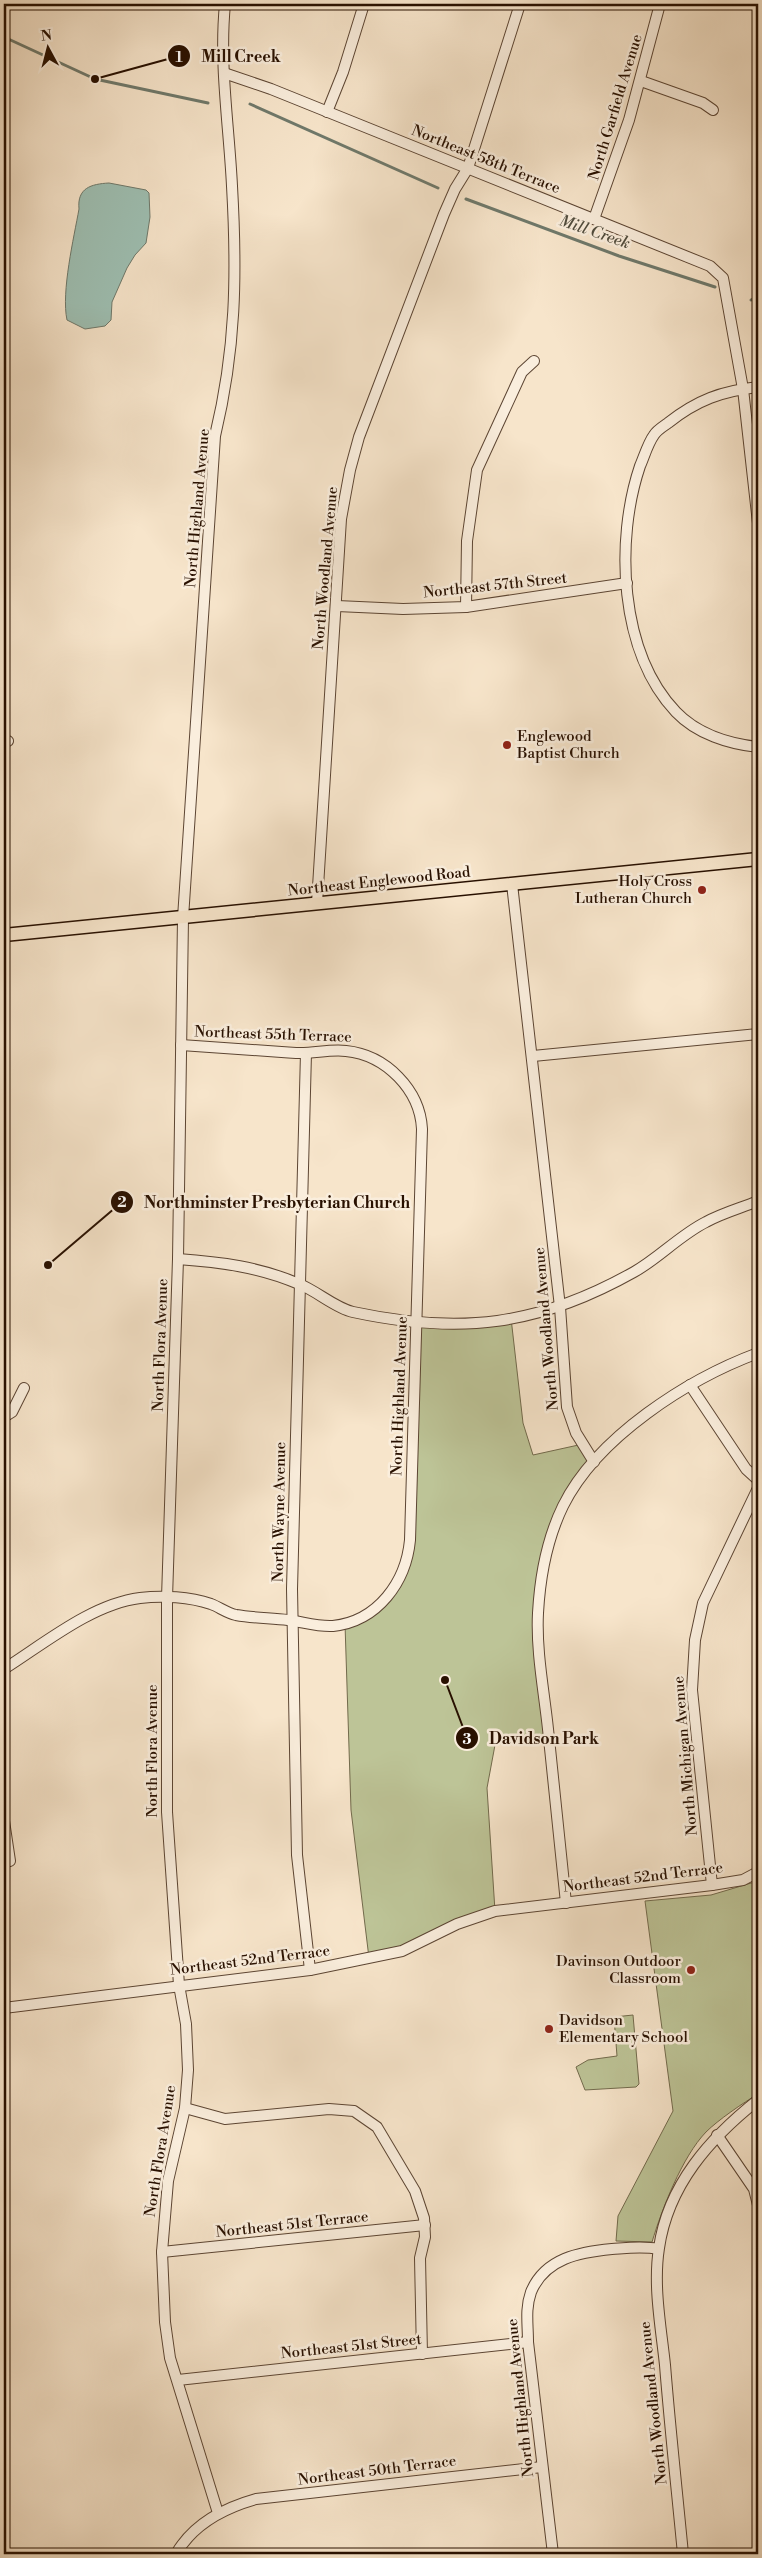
<svg xmlns="http://www.w3.org/2000/svg" width="762" height="2558" viewBox="0 0 762 2558" font-family="'Libre Bodoni',serif">
	<style>
		.green { fill: #bdc497; stroke: #726a4c }
		.water { fill: #9ebfb2; stroke: #6f796b }
		.lines { fill: none; stroke-linecap: round; stroke-linejoin: round }
		.stream { stroke: #6f796b; stroke-width: 3 }
		.minor-casing { stroke: #5c4533; stroke-width: 12 }
		.major-casing { stroke: #281000; stroke-width: 15 }
		.minor { stroke: #faeedd; stroke-width: 10 }
		.major { stroke: #f7e5cb; stroke-width: 12 }
		.poi-dot { fill: #8f2418; stroke: #faeedd; stroke-width: 2 }
		.labels { text-anchor: middle; stroke-width: 5; stroke-linejoin: round; paint-order: stroke }
		.street-label { font-size: 15px; fill: #281000; stroke: #faeedd }
		.poi-label { font-size: 15px; fill: #281000; stroke: #faeedd; text-anchor: start }
		.water-label { font-size: 16px; font-style: italic; fill: #514d3e; stroke: #faeedd }
		.leader { fill: none; stroke: #281000; stroke-width: 2 }
		.callout-dot { fill: #281000; stroke: #faeedd; stroke-width: 2 }
		.mark-label { font-size: 15px; text-anchor: middle; font-weight: bold; fill: #fff }
		.callout-label { font-size: 16px; text-anchor: middle; font-weight: bold; fill: #281000; stroke: #faeedd; stroke-width: 5; stroke-linejoin: round; paint-order: stroke }
	</style>
	<rect width="100%" height="100%" fill="#f7e5cb"/>
	<filter id="stains"><feTurbulence type="fractalNoise" baseFrequency=".004" numOctaves="4"/><feColorMatrix values="0 0 0 0 .2 0 0 0 0 .09 0 0 0 0 .02 0 0 0 .5 -.17"/></filter>
	<radialGradient id="worn" r=".72"><stop offset=".6" stop-color="#630" stop-opacity="0"/><stop offset="1" stop-color="#630" stop-opacity=".3"/></radialGradient>
	<g class="green">
		<polygon points="511,1318 523,1423 533,1455 583,1444 594,1462 552,1533 538,1614 548,1735 495,1745 487,1788 495,1911 424,1942 369,1958 351,1810 345,1624 368,1613 401,1576 410,1528 416,1323"/>
		<path d="M758,1881V2094C743,2103 718,2120 706,2132C682,2157 662,2209 652,2242L616,2241L618,2216L673,2111L645,1901L711,1895Z"/>
		<polygon points="633,2015 639,2084 636,2087 585,2090 576,2067 588,2060 617,2056 614,2017"/>
	</g>
	<path class="water" d="M109,183L146,190L149,193L150,217L146,243L135,255L127,268L112,302L111,320L105,326L85,329L67,320C61,292 74,237 79,209C77,188 91,184 109,183Z"/>
	<g class="lines">
		<g class="stream">
			<polyline points="4,37 95,79 208,103"/>
			<polyline points="250,104 438,188"/>
			<polyline points="466,199 619,256 715,287"/>
			<polyline points="751,300 758,296"/>
		</g>
		<g class="minor-casing">
			<g id="minor">
				<polyline points="224,73 271,89 710,266 723,278 725,289 743,389 758,523"/>
				<polyline points="641,81 703,103 713,110"/>
				<polyline points="327,112 343,72 364,4"/>
				<polyline points="594,219 629,120 660,4"/>
				<path d="M758,387C722,391 697,400 668,423C664,426 657,430 654,435C648,443 644,457 640,466C615,540 619,652 676,712C697,734 729,744 758,747"/>
				<polyline points="337,606 403,609 466,607 627,583"/>
				<polyline points="466,607 467,541 477,470 522,372 534,361"/>
				<polyline points="4,743 8,741"/>
				<polyline points="512,884 560,1307 567,1407 576,1433 594,1462"/>
				<polyline points="317,903 341,519 350,470 359,437 444,214 455,189 468,168 520,4"/>
				<polyline points="306,1053 292,1589 297,1855 310,1970"/>
				<polyline points="533,1056 758,1034"/>
				<path d="M178,1259C220,1262 260,1267 299,1284C317,1291 335,1308 353,1312C460,1335 538,1326 634,1272C659,1258 680,1235 706,1222C722,1213 741,1208 758,1201"/>
				<polyline points="690,1385 746,1469 758,1480"/>
				<polyline points="4,1417 12,1412 24,1388"/>
				<path d="M4,1669C45,1643 92,1604 140,1598C163,1595 190,1597 211,1604C219,1607 227,1613 236,1615C253,1618 271,1618 288,1620C303,1622 318,1627 333,1626C378,1621 406,1582 410,1540L422,1129C420,1090 386,1055 346,1051C329,1049 313,1054 296,1053C258,1050 220,1048 181,1045"/>
				<polyline points="4,1821 10,1861"/>
				<polyline points="712,1885 692,1690 695,1640 703,1603 758,1488"/>
				<path d="M566,1903C560,1845 554,1787 548,1729C544,1691 536,1651 538,1613C540,1577 547,1539 563,1506C597,1437 688,1379 758,1353"/>
				<polyline points="4,2008 310,1970 402,1951 457,1924 495,1911 712,1885 743,1880 758,1872"/>
				<polyline points="185,2108 225,2119 329,2109 354,2111 377,2127 415,2191 424,2218 425,2237 420,2258 422,2354"/>
				<polyline points="717,2135 754,2189 758,2205"/>
				<polyline points="162,2252 425,2225"/>
				<polyline points="178,2380 528,2342"/>
				<path d="M218,2513L170,2358L165,2322L162,2252L168,2181L185,2108L188,2070L186,2024L179,1985L167,1812V1598L178,1259L183,918L215,436C236,349 237,275 232,186C229,125 219,65 225,4"/>
				<path d="M176,2554C193,2524 224,2508 256,2499L542,2467"/>
				<path d="M553,2554L528,2342C528,2324 525,2309 531,2292C545,2258 580,2252 612,2249C627,2248 643,2246 658,2249"/>
				<path d="M683,2554C677,2491 670,2428 665,2365C661,2327 653,2286 659,2248C668,2185 710,2138 758,2100"/>
			</g>
		</g>
		<g class="major-casing">
			<polyline id="major" points="4,935 758,859"/>
		</g>
		<use href="#minor" class="minor"/>
		<use href="#major" class="major"/>
	</g>
	<g class="poi-dot">
		<circle cx="507" cy="745" r="5"/>
		<circle cx="702" cy="890" r="5"/>
		<circle cx="691" cy="1970" r="5"/>
		<circle cx="549" cy="2029" r="5"/>
	</g>
	<g class="labels">
		<g class="street-label">
			<text transform="translate(615 107) rotate(-73)" y="5">North Garfield Avenue</text>
			<text transform="translate(486 159) rotate(22)" y="5">Northeast 58th Terrace</text>
			<text transform="translate(197 508) rotate(-85)" y="5">North Highland Avenue</text>
			<text transform="translate(325 568) rotate(-85)" y="5">North Woodland Avenue</text>
			<text transform="translate(495 585) rotate(-6)" y="5">Northeast 57th Street</text>
			<text transform="translate(379 881) rotate(-6)" y="5">Northeast Englewood Road</text>
			<text transform="translate(273 1034) rotate(2)" y="5">Northeast 55th Terrace</text>
			<text transform="translate(546 1329) rotate(-95)" y="5">North Woodland Avenue</text>
			<text transform="translate(160 1345) rotate(-88)" y="5">North Flora Avenue</text>
			<text transform="translate(399 1396) rotate(-88)" y="5">North Highland Avenue</text>
			<text transform="translate(279 1512) rotate(-89)" y="5">North Wayne Avenue</text>
			<text transform="translate(152 1751) rotate(-90)" y="5">North Flora Avenue</text>
			<text transform="translate(685 1756) rotate(-95)" y="5">North Michigan Avenue</text>
			<text transform="translate(643 1877) rotate(-7)" y="5">Northeast 52nd Terrace</text>
			<text transform="translate(250 1960) rotate(-7)" y="5">Northeast 52nd Terrace</text>
			<text transform="translate(160 2151) rotate(-81)" y="5">North Flora Avenue</text>
			<text transform="translate(292 2224) rotate(-6)" y="5">Northeast 51st Terrace</text>
			<text transform="translate(351 2346) rotate(-6)" y="5">Northeast 51st Street</text>
			<text transform="translate(520 2398) rotate(-96)" y="5">North Highland Avenue</text>
			<text transform="translate(653 2403) rotate(-96)" y="5">North Woodland Avenue</text>
			<text transform="translate(377 2470) rotate(-7)" y="5">Northeast 50th Terrace</text>
		</g>
		<g class="poi-label">
			<text x="517" y="741">Englewood<tspan x="517" dy="17">Baptist Church</tspan></text>
			<text x="692" y="886" text-anchor="end">Holy Cross<tspan x="692" dy="17">Lutheran Church</tspan></text>
			<text x="681" y="1966" text-anchor="end">Davinson Outdoor<tspan x="681" dy="17">Classroom</tspan></text>
			<text x="559" y="2025">Davidson<tspan x="559" dy="17">Elementary School</tspan></text>
		</g>
		<g class="water-label">
			<text transform="translate(595 231) rotate(19)" y="6">Mill Creek</text>
		</g>
	</g>
	<path class="leader" d="M95 79L179 56M48 1265L122 1202M445 1680L467 1738"/>
	<g class="callout-dot">
		<circle cx="95" cy="79" r="5"/>
		<circle cx="48" cy="1265" r="5"/>
		<circle cx="445" cy="1680" r="5"/>
		<circle cx="179" cy="56" r="12"/>
		<circle cx="122" cy="1202" r="12"/>
		<circle cx="467" cy="1738" r="12"/>
	</g>
	<g class="mark-label">
		<text x="179" y="62">1</text>
		<text x="122" y="1207">2</text>
		<text x="467" y="1744">3</text>
	</g>
	<g class="callout-label">
		<text x="241" y="62">Mill Creek</text>
		<text x="277" y="1208">Northminster Presbyterian Church</text>
		<text x="544" y="1744">Davidson Park</text>
	</g>
	<rect width="762" height="2558" fill="none" stroke="#f7e5cb" stroke-width="20"/>
	<rect x="5" y="5" width="752" height="2548" fill="none" stroke="#281000" stroke-width="2.5"/>
	<rect x="10" y="10" width="742" height="2538" fill="none" stroke="#281000"/>
	<g transform="translate(48 48) rotate(353)" stroke="#faeedd" stroke-width="4" paint-order="stroke">
	<path d="M0-4L9 19L0 12L-9 19Z" fill="#281000"/>
	<text y="-8" font-size="14" font-weight="bold" text-anchor="middle" fill="#281000">N</text>
	</g>
	<rect width="100%" height="100%" filter="url(#stains)"/>
	<rect width="100%" height="100%" fill="url(#worn)"/>
</svg>
